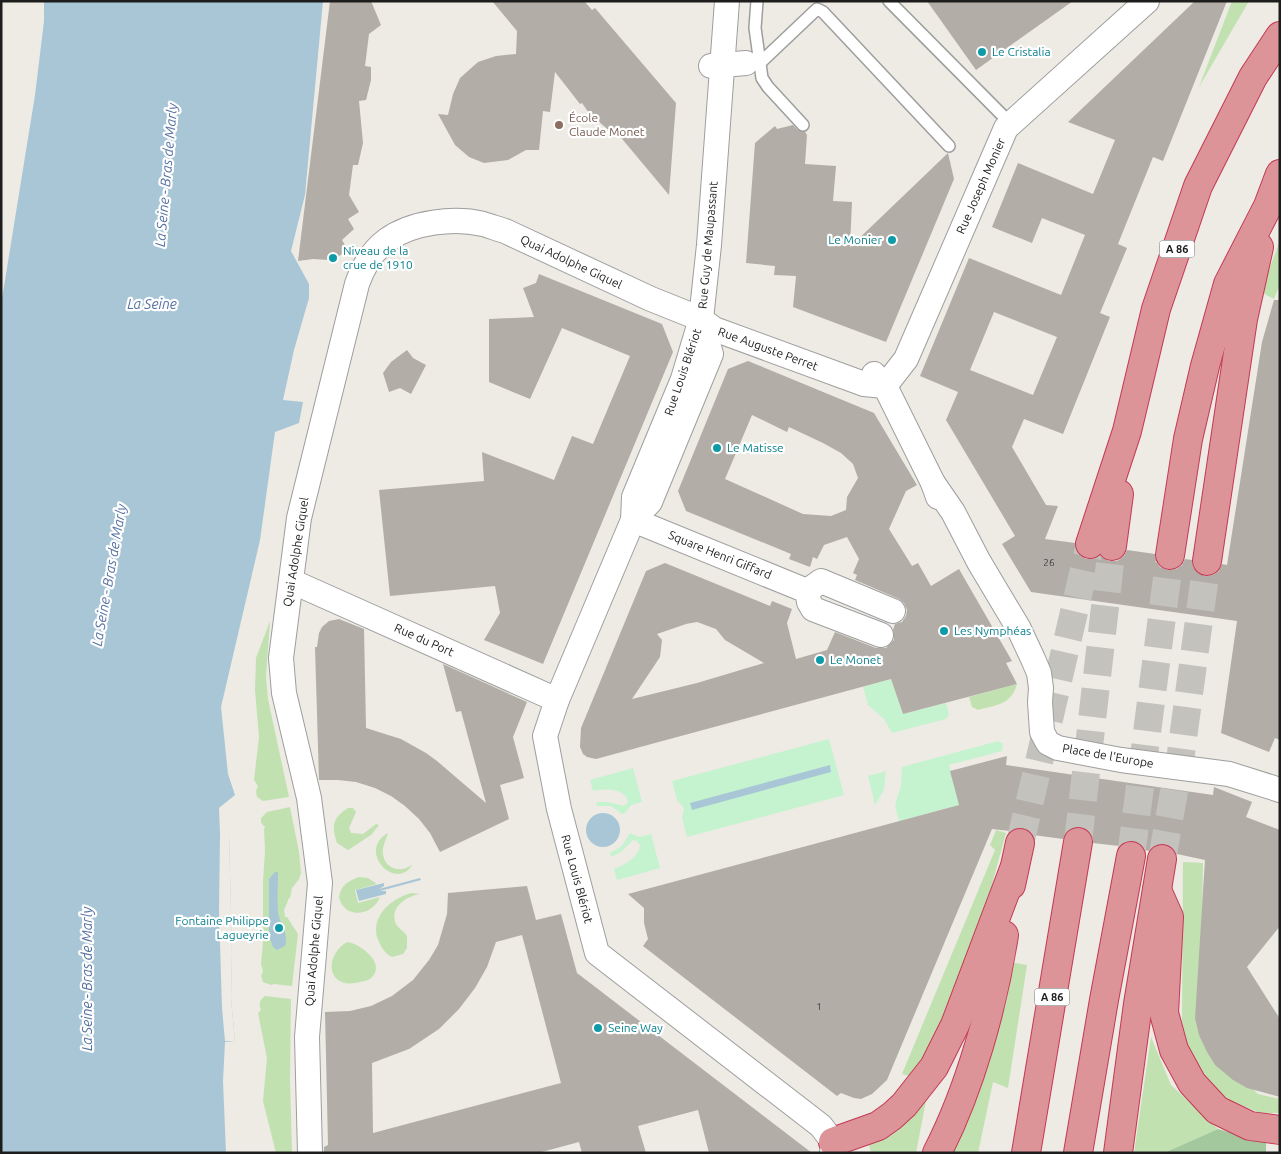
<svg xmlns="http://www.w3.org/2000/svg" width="1281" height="1154" viewBox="0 0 1281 1154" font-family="Ubuntu,sans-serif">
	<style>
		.grass { fill: #c1e2b0 }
		.forest { fill: #a4c89e }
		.park { fill: #c6f3cf }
		.water { fill: #a9c6d6 }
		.pier { fill: #edebe4 }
		.building { fill: #b2ada7; fill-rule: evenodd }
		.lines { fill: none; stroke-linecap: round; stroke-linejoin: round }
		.highway-tunnel { stroke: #c3c2bc; stroke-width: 28; stroke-dasharray: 28 14; stroke-linecap: butt }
		.lane-casing { stroke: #9e9e9e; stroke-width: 14 }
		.street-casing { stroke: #9e9e9e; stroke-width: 26 }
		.highway-casing { stroke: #c43855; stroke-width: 30 }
		.lane { stroke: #fff; stroke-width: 11 }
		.street { stroke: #fff; stroke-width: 24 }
		.highway { stroke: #dc9498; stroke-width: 28 }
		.culture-dot { fill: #0f9aa8; stroke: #fff; stroke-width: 2 }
		.education-dot { fill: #8d6e63; stroke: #fff; stroke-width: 2 }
		.labels { text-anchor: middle; stroke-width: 4.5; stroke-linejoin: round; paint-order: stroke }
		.number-label { font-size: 10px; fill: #424140 }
		.shield { fill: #fff; stroke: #616161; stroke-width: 1 }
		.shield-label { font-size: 11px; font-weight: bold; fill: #1d1d1d }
		.culture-label { font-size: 12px; fill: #0d838f; stroke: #fff; text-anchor: start }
		.education-label { font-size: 12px; fill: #785e54; stroke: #fff; text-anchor: start }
		.street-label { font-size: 12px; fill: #1d1d1d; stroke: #fff }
		.water-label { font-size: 14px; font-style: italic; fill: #5571a1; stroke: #fff }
	</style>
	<rect width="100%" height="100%" fill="#edebe4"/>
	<g class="grass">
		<polygon points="1232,1 1249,1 1199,87"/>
		<polygon points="1280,240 1280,284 1274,299 1261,292"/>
		<polygon points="270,621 266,676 268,699 289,797 263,801 257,797 256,791 258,786 254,780 259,737 255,690 256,658"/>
		<path d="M1017,684C1011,705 996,705 978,710L972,707L969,697Z"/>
		<polygon points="290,807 299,852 301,873 299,879 292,888 290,898 288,899 288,901 284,910 285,917 287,917 298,934 292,986 274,984 271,985 263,982 261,976 263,971 261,964 263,943 263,882 265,851 264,829 265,827 261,823 261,818 267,812"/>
		<path d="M348,808H353L356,812L349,828L351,833L363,834L376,824L379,825L371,835L348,850L337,843C332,827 331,819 348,808Z"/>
		<polygon points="996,830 1006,833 964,987 939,1041 909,1076 902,1074 995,850 990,845"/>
		<path d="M388,833C387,837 384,843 383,848C381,866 397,875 412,865C396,892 356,851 388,833Z"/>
		<polygon points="1183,862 1203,863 1201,993 1218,1055 1258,1094 1280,1099 1280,1113 1260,1113 1225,1098 1207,1080 1187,1053 1182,1021"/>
		<path d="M359,877L368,878L377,884L355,890L358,903L380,897C373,916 344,920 339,897C341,885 348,881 359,877Z"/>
		<path d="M412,893L420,894C406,896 389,908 396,924C399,929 404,931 407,936V948L403,954L392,957C386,954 382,949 379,942C368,919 390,898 412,893Z"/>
		<path d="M347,942C359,943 385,962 373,976C370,980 365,981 360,982C327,991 323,956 347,942Z"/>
		<polygon points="1010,962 1027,965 1008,1088 993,1082 978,1153 951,1153"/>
		<path d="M265,996L291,999L290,1079L292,1153H276L263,1101L267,1058L258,1013L261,1010C258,1003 260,1000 265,996Z"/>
		<polygon points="1151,1037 1171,1085 1218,1129 1164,1153 1134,1153"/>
		<polygon points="928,1090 916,1153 871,1153 868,1141"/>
	</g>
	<polygon class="forest" points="1218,1129 1266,1143 1266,1153 1164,1153"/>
	<g class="park">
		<polygon points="891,679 903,714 946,703 949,714 946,719 892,733 884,719 868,705 863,687"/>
		<polygon points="829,739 844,795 687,837 682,818 684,808 677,800 672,781"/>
		<polygon points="998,741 1003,744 1002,751 949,765 959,805 899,821 895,805 901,786 902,767"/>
		<path d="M633,768L642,802L631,805L625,813L622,814L611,806H597L596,802H608L624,806L628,802C626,788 604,788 593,791L590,780Z"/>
		<polygon points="886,771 884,790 875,805 868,776"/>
		<path d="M630,833L639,837L651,834L660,868L617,880L614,869C625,865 639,857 640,845L637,841L633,840L621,852L611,857L610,853L622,846Z"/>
	</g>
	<g class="water">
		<polygon points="44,1 323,1 305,195 291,251 309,284 309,298 294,350 283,400 303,402 299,423 275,432 260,540 221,707 228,774 235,795 219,808 220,834 229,834 232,953 231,999 235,1041 225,1042 223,1081 226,1153 1,1153 1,305 35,95 44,21"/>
		<polygon points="830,765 831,772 692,810 690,803"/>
		<circle cx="603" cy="830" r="17"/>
		<path d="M275,872H278C278,885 277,899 278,912C280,926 289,931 285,946L277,950L273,947L269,936V879Z"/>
		<polygon points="420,878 421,880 380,891 386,891 386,894 359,901 356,890 384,883 384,886 379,889"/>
	</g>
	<polygon class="pier" points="220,834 229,834 232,953 231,999 235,1041 225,1041 222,1008 219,911"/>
	<g class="building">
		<polygon points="330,1 371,1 381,25 369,34 365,66 371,67 371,80 366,100 359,101 363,143 358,165 353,165 349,195 359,212 348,219 354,229 342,240 348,250 339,256 329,260 313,259 298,261"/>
		<polygon points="492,1 584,1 592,10 595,8 676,103 669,195 618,134 613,134 597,120 595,122 582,103 580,104 555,72 550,112 543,111 539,150 526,150 508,160 484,163 469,157 455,145 438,114 448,115 453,94 460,78 478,62 496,56 516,54 517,31"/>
		<polygon points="927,1 1073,1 976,70"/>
		<path d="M1195,1H1227L1163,161L1153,157L1118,244L1127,248L1100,313L1110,317L1063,434L1024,419L1012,447L1046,505L1058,506L1045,539L1075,543V548L1078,554L1086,559H1094L1100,556L1109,561H1117L1124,556L1127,550L1155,554L1156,561L1160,567L1168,570L1176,569L1182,565L1185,559L1192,560L1193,567L1198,573L1205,576L1213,575L1219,571L1222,564L1227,565L1262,342L1274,300H1280V740L1275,738L1269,752L1221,733L1237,621L1031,592L1002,544L1015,536L946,420L958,392L920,376L969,258L1061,295L1085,235L1042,218L1032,243L992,227L1018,163L1093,194L1115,140L1068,122ZM994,312L1057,337L1033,395L970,370Z"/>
		<polygon points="793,125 798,130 805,132 807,135 805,164 836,166 833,201 852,202 850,247 948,153 954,179 886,342 793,307 796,276 774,275 775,266 746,263 755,143 775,126 777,129"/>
		<polygon points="539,274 662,324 673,352 543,664 484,640 500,613 495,586 390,596 379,490 484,481 482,452 554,480 572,436 593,444 630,356 562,328 530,399 489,382 489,319 534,317 523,288 536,283"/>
		<polygon points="407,350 413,358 426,365 411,394 400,388 389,392 383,373 391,362"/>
		<path d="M748,361L874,413L917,485L906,491L889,529L912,566L918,563L931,586L959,569L1012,661L1006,663L1017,684L903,714L891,679L596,759L587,757L583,754L580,747L581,728L646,571L665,563L770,606L772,601L792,609L787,623L796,659L827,650L835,632L876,648H886L894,640L893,630L895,624L902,622L906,616L907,610L904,603L899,599L855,580L857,575L853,573L859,559L847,537L824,545L817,559L813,557L810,567L789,559L791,554L686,511L678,491L728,369ZM752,415L787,432L789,427L823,443L841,453L853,464L858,478L847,497L846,510L831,516L803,514L725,479ZM697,622L716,629L725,640L764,663L697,683L632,699L660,657L662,640L657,634L686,624Z"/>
		<polygon points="339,619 364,629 366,728 401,739 426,753 437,761 486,803 461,711 456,712 443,664 527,702 513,737 524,778 500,785 509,819 440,852 430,833 419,819 405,806 391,796 375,788 356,782 338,780 319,780 315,647 317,647 319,633 322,627 329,621"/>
		<polygon points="1007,756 1006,765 1213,795 1214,787 1252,802 1246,817 1280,830 1280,926 1247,967 1280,1019 1280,1097 1247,1088 1233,1080 1215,1065 1207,1052 1199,1035 1195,1018 1205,860 1177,854 1172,847 1165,844 1156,845 1149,851 1145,850 1141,844 1133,841 1125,841 1119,846 1093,843 1092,836 1088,830 1080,827 1072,828 1066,832 1063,839 1033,835 1030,831 1023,828 1016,828 1010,831 992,829 887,1080 872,1094 861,1099 854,1098 841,1093 837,1096 643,946 648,939 644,923 644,908 628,894 959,805 950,771"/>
		<path d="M527,886L536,920L561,914L577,973L812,1153H709L698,1110L638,1126L646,1153H582L579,1142L538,1153H324V1147L328,1145L325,1012L350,1011L371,1006L392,996L413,980L429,960L438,945L447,914L448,893ZM522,935L561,1083L373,1133L372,1063L409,1049L439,1029L459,1009L475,988L487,967L496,942Z"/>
	</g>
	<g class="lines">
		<g class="highway-tunnel">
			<polyline points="1078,842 1112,546"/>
			<polyline points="1020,843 1090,544"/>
			<polyline points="1131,856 1170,555"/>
			<polyline points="1162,859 1181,753 1207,561"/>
		</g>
		<g class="lane-casing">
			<g id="lane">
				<polyline points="757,1 755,28 762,78 768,87 803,125"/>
				<polyline points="889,1 1011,124"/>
				<polyline points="746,63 760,63 817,9 823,12 949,146"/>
			</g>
		</g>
		<g class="street-casing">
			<g id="street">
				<polyline points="727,1 709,245 701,319 683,379 634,497 633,520 557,700 545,736 559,809 597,953 821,1126 833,1142 832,1153"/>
				<polyline points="711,66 746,63"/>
				<polyline points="874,374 885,386 933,483 938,497"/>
				<polyline points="885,386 906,359 1006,128 1147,1"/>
				<polyline points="933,483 953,512 979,562 1019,629 1033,659 1039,673 1041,688 1040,702 1042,732 1048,743 1058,748 1121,760 1229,774 1280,790"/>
				<polyline points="633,520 650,502 711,354 701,319"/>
				<polyline points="633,520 807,591 809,602 813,609 881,635"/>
				<polyline points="291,581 557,700"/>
				<polyline points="807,591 821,581 893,611"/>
				<path d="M310,1153L307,1037L320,883L309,798L284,693L281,658L299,518L357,284C363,267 372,251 387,240C412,222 454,217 483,224C490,226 498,229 505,231L651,299L701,319L714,329L864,384L885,386"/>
			</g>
		</g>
		<g class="highway-casing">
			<g id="highway">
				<polyline points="1090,544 1127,431 1156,309 1198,186 1253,77 1280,36"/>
				<polyline points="1112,546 1119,494"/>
				<polyline points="1170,555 1188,439 1205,366 1228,284 1268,206 1280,174"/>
				<polyline points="1207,561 1243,319 1259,247"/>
				<polyline points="1011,885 1020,843"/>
				<polyline points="1157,890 1169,917 1164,1013 1174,1050 1192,1083 1217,1110 1250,1126 1280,1130"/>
				<polyline points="833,1142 878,1126 892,1116 904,1105 934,1067 955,1025 1014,869"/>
				<path d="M937,1153C970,1089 993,1006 1004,935"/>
				<polyline points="1026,1153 1078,842"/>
				<polyline points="1078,1153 1104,1000 1131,856"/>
				<polyline points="1118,1153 1138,1004 1162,859"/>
			</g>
		</g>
		<use href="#lane" class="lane"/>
		<use href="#street" class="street"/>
		<use href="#highway" class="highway"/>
	</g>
	<g class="culture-dot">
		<circle cx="982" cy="52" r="5"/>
		<circle cx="892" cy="240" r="5"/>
		<circle cx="333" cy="258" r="5"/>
		<circle cx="717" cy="448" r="5"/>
		<circle cx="944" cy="631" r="5"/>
		<circle cx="820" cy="660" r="5"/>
		<circle cx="279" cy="928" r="5"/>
		<circle cx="598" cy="1028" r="5"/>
	</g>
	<circle class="education-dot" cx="559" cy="125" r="5"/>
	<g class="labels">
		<g class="number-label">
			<text x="1049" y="566">26</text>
			<text x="819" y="1010">1</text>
		</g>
		<g class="shield">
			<rect x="1159.5" y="240.5" width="35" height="17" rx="4"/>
			<rect x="1034.5" y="988.5" width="35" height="17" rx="4"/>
		</g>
		<g class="shield-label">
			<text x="1177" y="253">A 86</text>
			<text x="1052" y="1001">A 86</text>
		</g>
		<g class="culture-label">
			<text x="992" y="56">Le Cristalia</text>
			<text x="882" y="244" text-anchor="end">Le Monier</text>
			<text x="343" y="255">Niveau de la<tspan x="343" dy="14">crue de 1910</tspan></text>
			<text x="727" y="452">Le Matisse</text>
			<text x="954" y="635">Les Nymphéas</text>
			<text x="830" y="664">Le Monet</text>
			<text x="269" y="925" text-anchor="end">Fontaine Philippe<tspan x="269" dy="14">Lagueyrie</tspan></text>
			<text x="608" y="1032">Seine Way</text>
		</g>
		<g class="education-label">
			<text x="569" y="122">École<tspan x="569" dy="14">Claude Monet</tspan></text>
		</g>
		<g class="street-label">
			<text transform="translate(981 186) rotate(-66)" y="4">Rue Joseph Monier</text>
			<text transform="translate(708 245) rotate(-85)" y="4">Rue Guy de Maupassant</text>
			<text transform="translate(571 262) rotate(25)" y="4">Quai Adolphe Giquel</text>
			<text transform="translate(768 349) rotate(20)" y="4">Rue Auguste Perret</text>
			<text transform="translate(683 372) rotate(-71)" y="4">Rue Louis Blériot</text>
			<text transform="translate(296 552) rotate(-81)" y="4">Quai Adolphe Giquel</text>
			<text transform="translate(720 555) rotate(22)" y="4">Square Henri Giffard</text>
			<text transform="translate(424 640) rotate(24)" y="4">Rue du Port</text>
			<text transform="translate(1108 756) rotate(10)" y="4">Place de l'Europe</text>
			<text transform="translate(577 879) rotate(75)" y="4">Rue Louis Blériot</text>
			<text transform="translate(314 951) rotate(-85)" y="4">Quai Adolphe Giquel</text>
		</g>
		<g class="water-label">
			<text transform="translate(166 175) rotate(-85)" y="5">La Seine - Bras de Marly</text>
			<text x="152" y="309">La Seine</text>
			<text transform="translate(109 575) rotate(-80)" y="5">La Seine - Bras de Marly</text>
			<text transform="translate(87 979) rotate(-90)" y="5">La Seine - Bras de Marly</text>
		</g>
	</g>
	<rect width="1281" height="1154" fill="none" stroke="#1d1d1d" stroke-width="5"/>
</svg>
